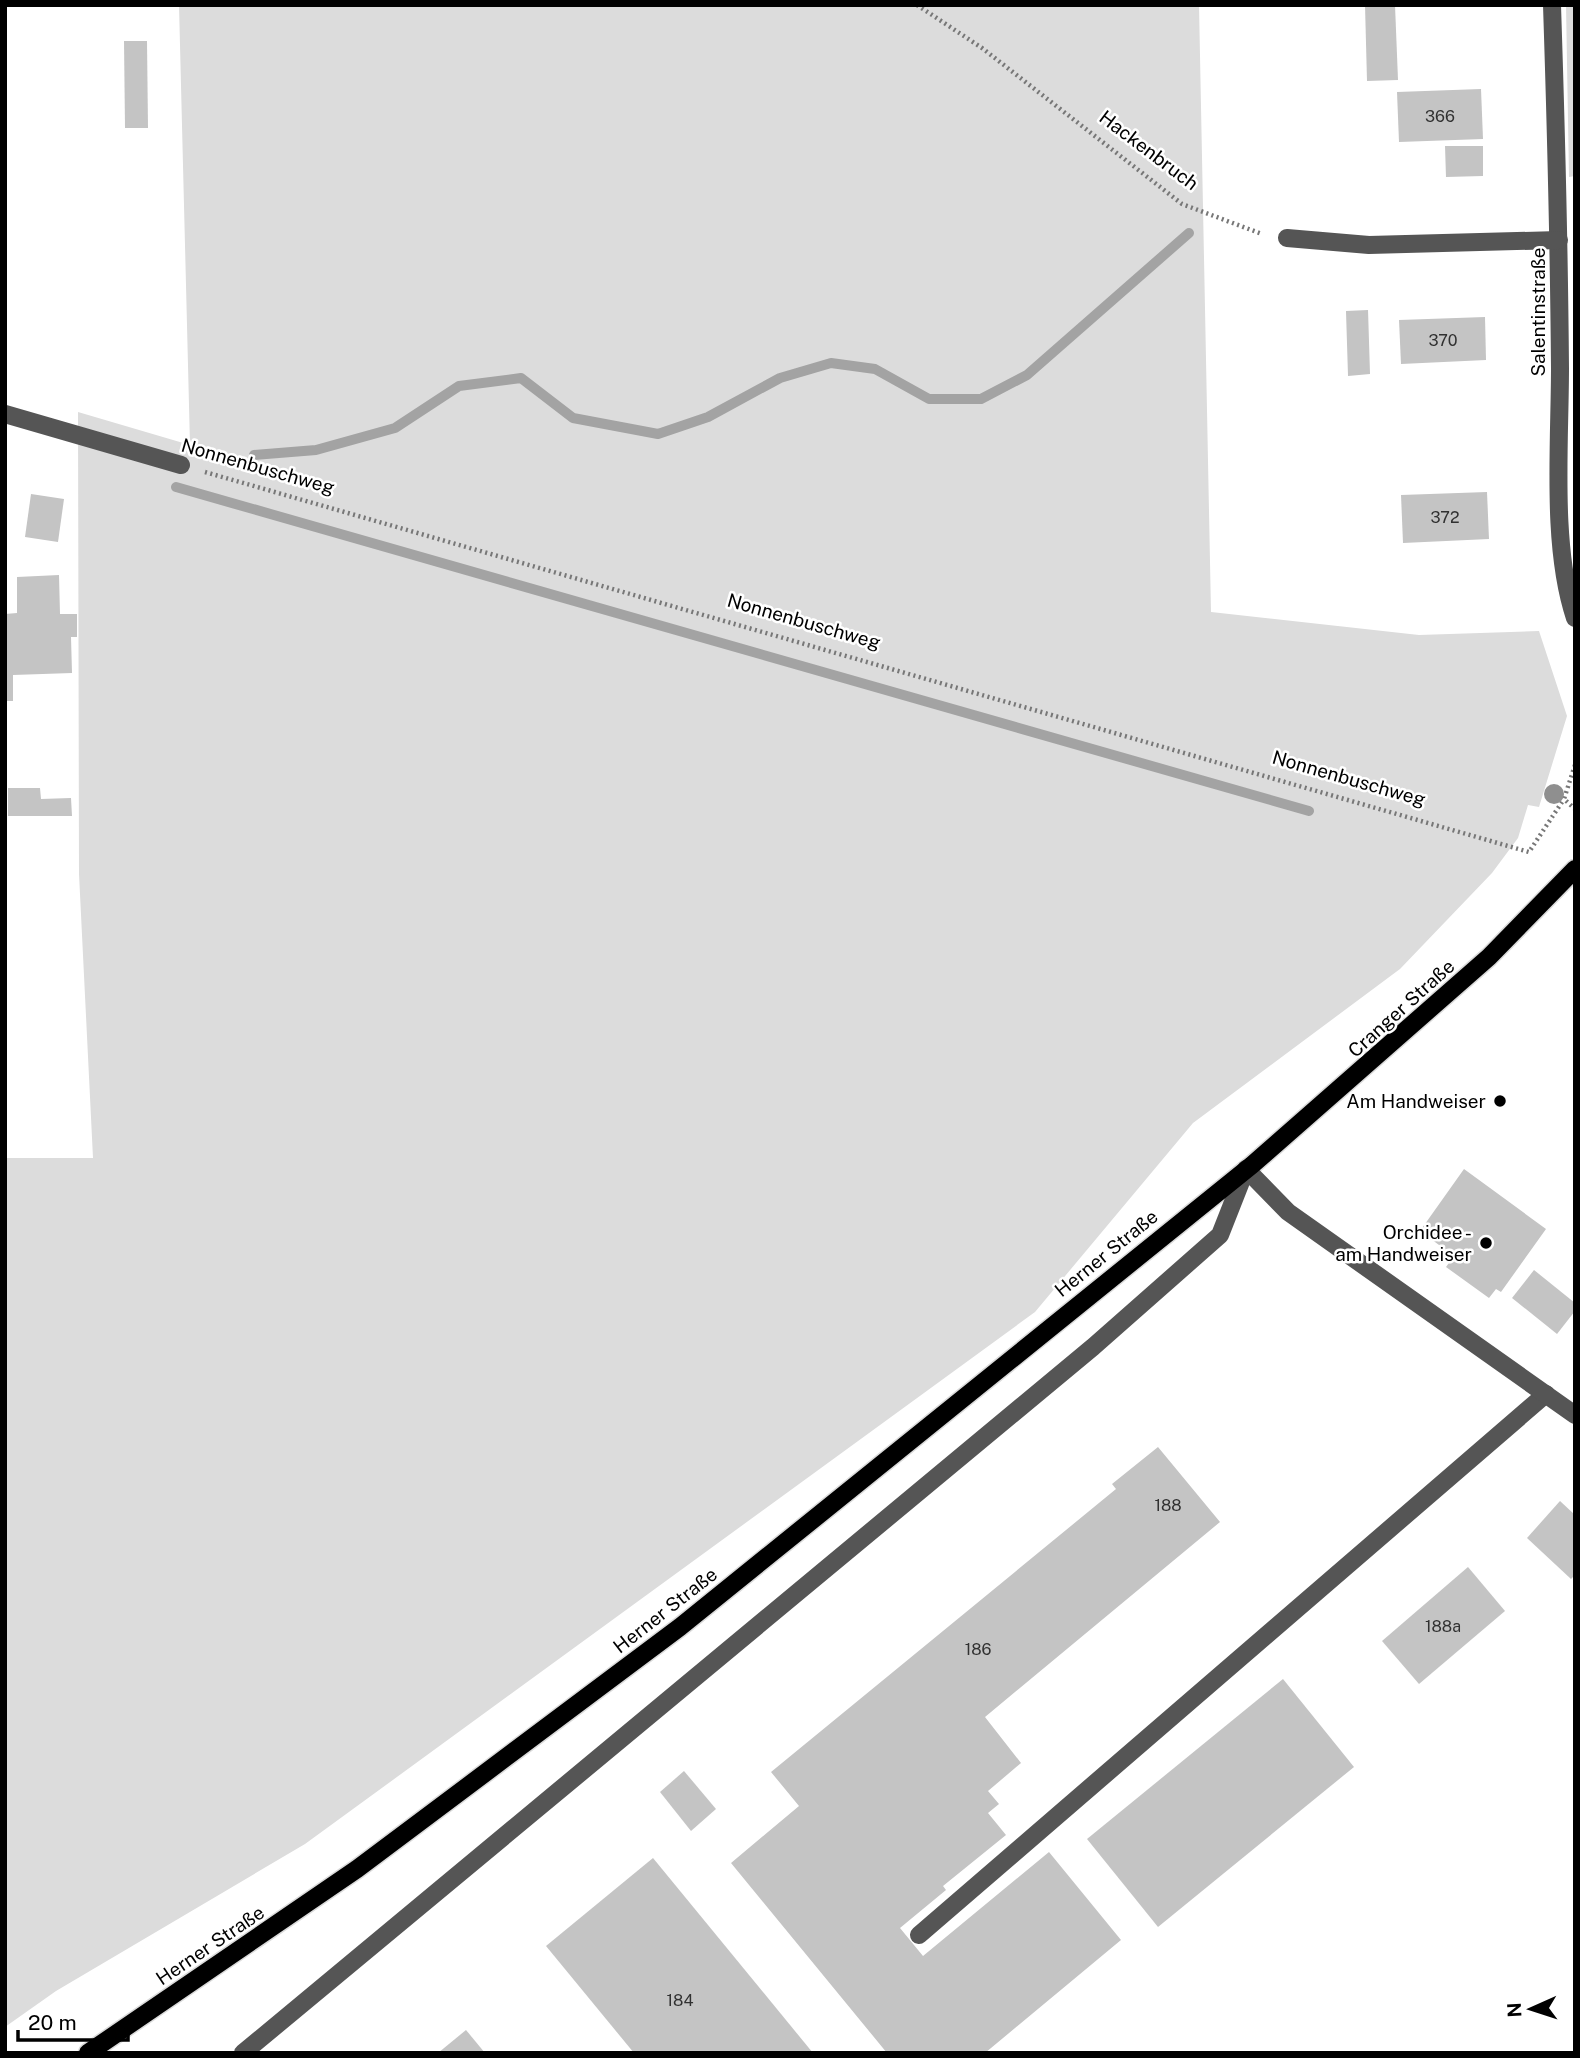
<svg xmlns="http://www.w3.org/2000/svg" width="1580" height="2058" viewBox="0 0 1580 2058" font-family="'Public Sans',sans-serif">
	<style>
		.green { fill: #dcdcdc }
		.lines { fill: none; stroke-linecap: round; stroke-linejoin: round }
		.stream { stroke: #a3a3a3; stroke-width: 10 }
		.building { fill: #c4c4c4 }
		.major-casing { stroke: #dbdbdb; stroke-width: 21 }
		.path { stroke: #777; stroke-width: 4.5; stroke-dasharray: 2 3.5; stroke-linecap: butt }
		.minor { stroke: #555; stroke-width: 18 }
		.major { stroke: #000; stroke-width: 18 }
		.tree { fill: #8f8f8f }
		.poi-dot { fill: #000; stroke: #fff; stroke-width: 2.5 }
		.labels { text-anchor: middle; stroke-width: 5; stroke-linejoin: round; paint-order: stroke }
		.number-label { font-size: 16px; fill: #313131 }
		.street-label { font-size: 19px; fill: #000; stroke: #fff }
		.poi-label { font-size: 19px; fill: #000; stroke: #fff; text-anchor: end }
	</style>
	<rect width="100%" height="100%" fill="#fff"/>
	<g class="green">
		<polygon points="179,5 1199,5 1211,612 1419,635 1539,631 1567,716 1539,807 1528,805 1518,838 1492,873 1400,969 1193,1123 1035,1312 305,1844 56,1991 5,2027 5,1158 93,1158 79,874 78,412 190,445"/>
		<polygon points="1566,5 1575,5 1575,176 1569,177"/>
	</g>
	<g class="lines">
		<g class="stream">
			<polyline points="254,455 316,450 395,428 459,386 521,378 573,418 658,434 708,417 780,378 831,363 875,369 929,399 981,399 1027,375 1189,233"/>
			<polyline points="176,487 1309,811"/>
		</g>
	</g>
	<g class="building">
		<polygon points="1365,5 1395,5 1398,80 1367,81"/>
		<polygon points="124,41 147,41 148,128 125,128"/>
		<polygon points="1481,89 1483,139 1399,142 1397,92"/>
		<polygon points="1445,146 1483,146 1483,176 1446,177"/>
		<polygon points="1368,310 1370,374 1348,376 1346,311"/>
		<polygon points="1485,317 1486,360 1401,364 1399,320"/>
		<polygon points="1487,492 1489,539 1403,543 1401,495"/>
		<polygon points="31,494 64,499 58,542 25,537"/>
		<polygon points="59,575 60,614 77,614 77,637 71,637 72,673 13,675 13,701 5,701 5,614 17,613 17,577"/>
		<polygon points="8,788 40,788 41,799 71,798 72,816 8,816"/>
		<polygon points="1464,1169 1546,1229 1501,1292 1496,1289 1489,1298 1446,1267 1454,1256 1420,1231"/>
		<polygon points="1534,1270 1575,1303 1575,1311 1557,1334 1512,1298"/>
		<polygon points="1158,1447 1220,1522 985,1717 1021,1763 988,1791 999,1804 988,1813 1006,1835 943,1886 946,1890 900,1928 923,1956 1049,1852 1121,1940 985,2053 887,2053 731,1863 799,1806 771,1772 1116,1489 1112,1484"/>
		<polygon points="1560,1501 1575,1515 1575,1575 1571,1579 1527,1538"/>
		<polygon points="1468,1567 1505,1611 1419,1684 1382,1641"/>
		<polygon points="1283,1679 1354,1767 1158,1927 1087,1839"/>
		<polygon points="684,1771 716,1809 691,1831 660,1792"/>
		<polygon points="653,1858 813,2053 634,2053 546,1946"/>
		<polygon points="466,2030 485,2053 438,2053"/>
	</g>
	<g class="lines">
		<g class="major-casing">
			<polyline id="major" points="88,2053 357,1869 680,1627 1252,1165 1489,957 1575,869"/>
		</g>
		<g class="path">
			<polyline points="917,5 982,48 1182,204 1262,234"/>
			<polyline points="205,472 1529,852 1564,799"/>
			<polyline points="1575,765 1564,799 1575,809"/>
		</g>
		<g class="minor">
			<path d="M1552,5C1556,126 1559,247 1560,368C1560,443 1551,547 1575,618"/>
			<polyline points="1287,238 1369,245 1559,240"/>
			<polyline points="5,414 181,465"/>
			<polyline points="919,1935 1546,1394"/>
			<polyline points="243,2053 1093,1347 1220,1235 1246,1169 1288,1212 1575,1415"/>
		</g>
		<use href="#major" class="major"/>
	</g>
	<circle class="tree" cx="1554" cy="794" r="10"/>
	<g class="poi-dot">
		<circle cx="1500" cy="1101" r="7"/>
		<circle cx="1486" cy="1243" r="7"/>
	</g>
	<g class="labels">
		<g class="number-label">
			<text x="1440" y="122">366</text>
			<text x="1443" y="346">370</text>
			<text x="1445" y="523">372</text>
			<text x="1168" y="1511">188</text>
			<text x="1443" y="1632">188a</text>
			<text x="978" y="1655">186</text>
			<text x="680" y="2006">184</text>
		</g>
		<g class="street-label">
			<text transform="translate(1149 150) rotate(37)" y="7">Hackenbruch</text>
			<text transform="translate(1538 312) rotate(-90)" y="7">Salentinstraße</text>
			<text transform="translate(258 466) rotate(16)" y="7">Nonnenbuschweg</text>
			<text transform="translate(804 621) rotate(16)" y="7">Nonnenbuschweg</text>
			<text transform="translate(1349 778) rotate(16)" y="7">Nonnenbuschweg</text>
			<text transform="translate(1401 1008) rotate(-42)" y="7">Cranger Straße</text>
			<text transform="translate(1106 1253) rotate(-39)" y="7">Herner Straße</text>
			<text transform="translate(665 1610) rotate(-38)" y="7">Herner Straße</text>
			<text transform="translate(210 1945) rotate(-34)" y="7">Herner Straße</text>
		</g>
		<g class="poi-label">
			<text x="1486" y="1108">Am Handweiser</text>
			<text x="1472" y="1239">Orchidee -<tspan x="1472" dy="22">am Handweiser</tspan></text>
		</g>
	</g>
	<rect width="1580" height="2058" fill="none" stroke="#000000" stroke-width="14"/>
	<g transform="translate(1531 2009) rotate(267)" stroke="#ffffff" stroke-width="5" paint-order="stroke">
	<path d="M0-5L12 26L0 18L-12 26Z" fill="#000000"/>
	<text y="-10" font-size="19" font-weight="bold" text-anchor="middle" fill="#000000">N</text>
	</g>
	<path d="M18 2030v10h110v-10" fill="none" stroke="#000000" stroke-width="3.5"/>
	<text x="28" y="2030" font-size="21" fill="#000000" stroke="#ffffff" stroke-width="5" paint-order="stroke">20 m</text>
</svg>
